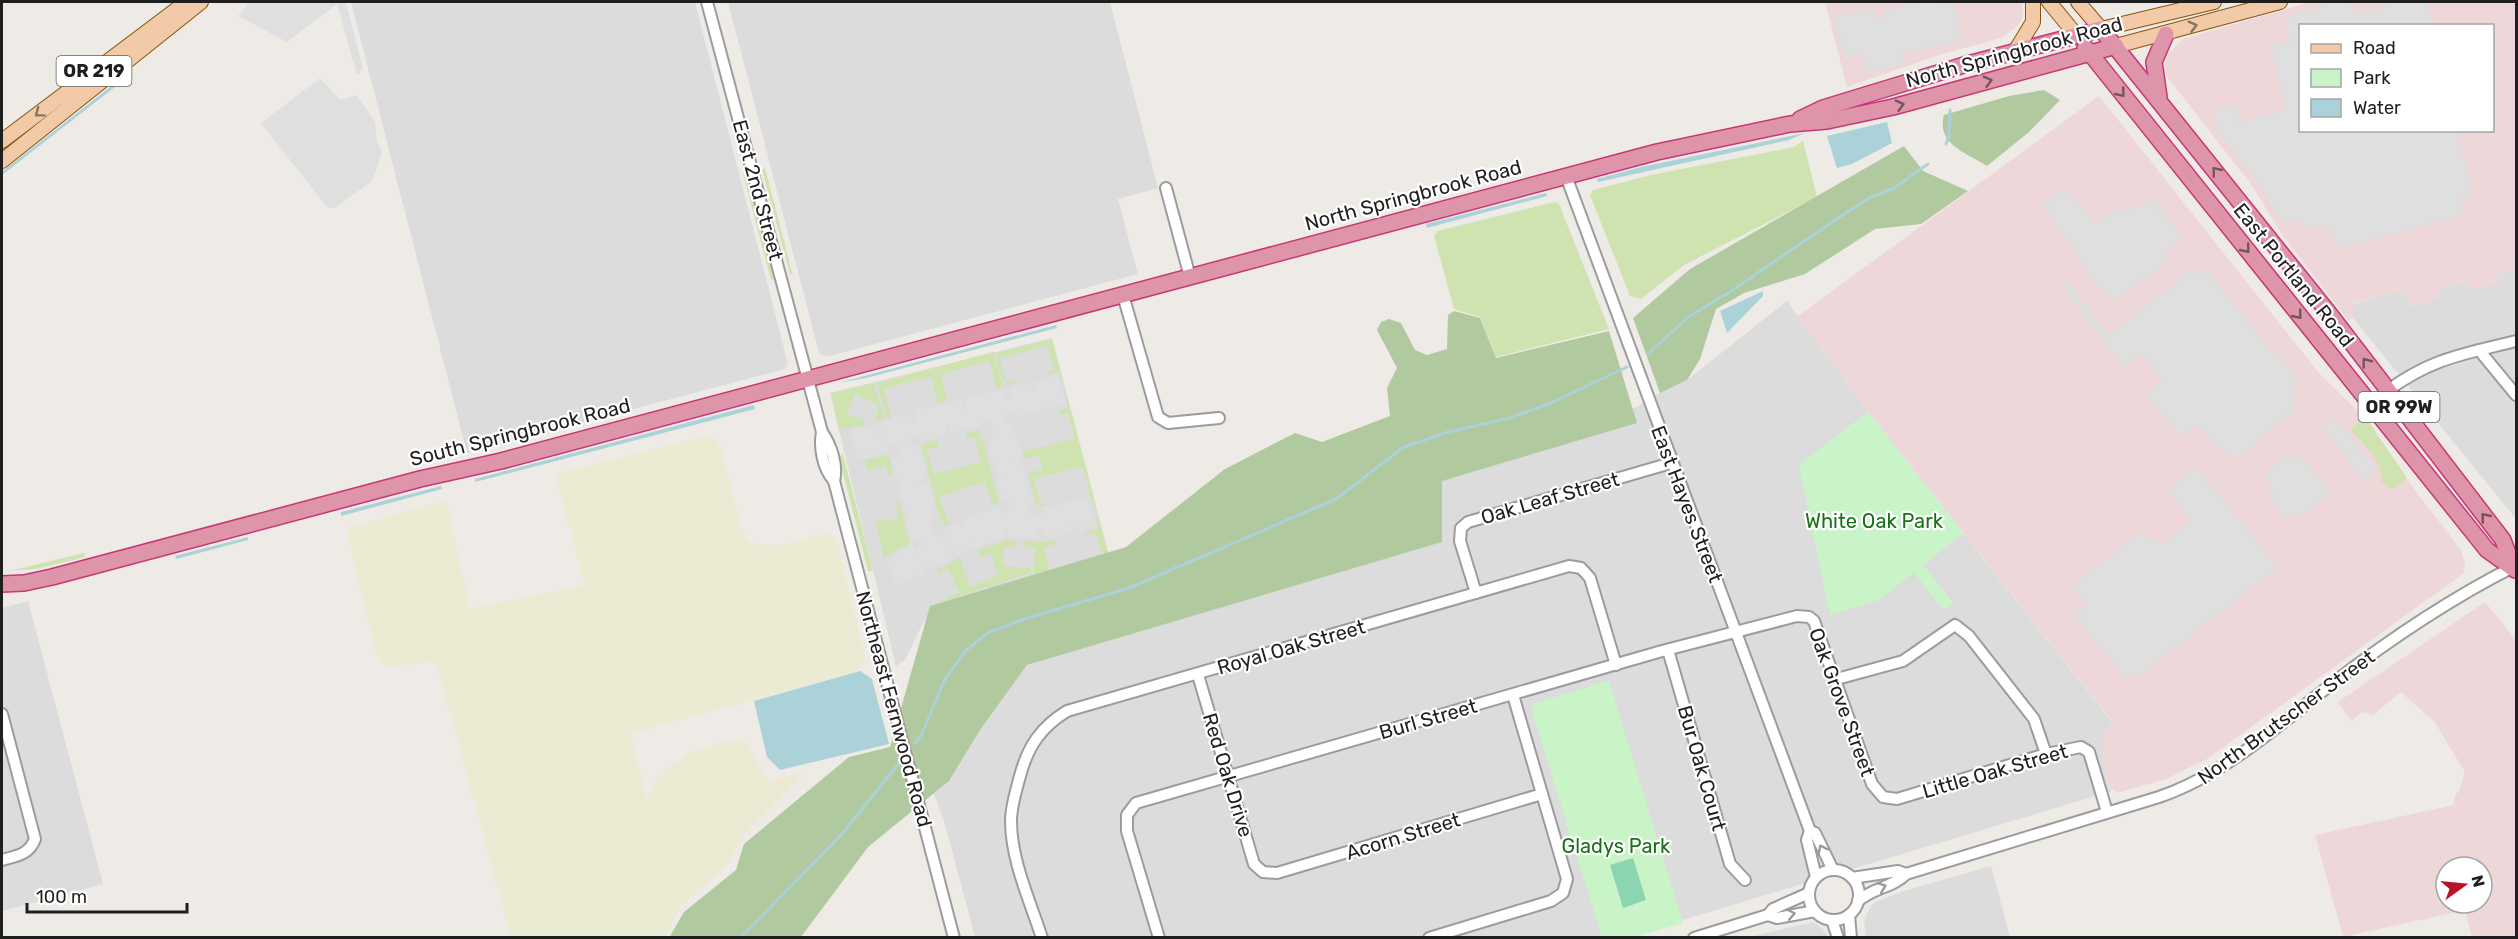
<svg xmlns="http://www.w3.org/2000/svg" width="2518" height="939" viewBox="0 0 2518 939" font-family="Rubik,sans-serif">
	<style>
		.residential { fill: #dddcdc }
		.commercial { fill: #edd7d8; fill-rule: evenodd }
		.farmland { fill: #ebead3 }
		.grass { fill: #cfe3b1 }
		.forest { fill: #b0c99f }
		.park { fill: #c8f4c7 }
		.pitch { fill: #8cd5b1 }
		.parking { fill: #dfdfdf; fill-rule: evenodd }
		.water { fill: #abd2d8 }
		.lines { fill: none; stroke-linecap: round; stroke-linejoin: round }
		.stream { stroke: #abd2d8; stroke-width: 3 }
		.minor-casing { stroke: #9c9c9c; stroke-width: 14 }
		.major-casing { stroke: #8a540f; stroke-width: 16 }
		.highway-casing { stroke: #c93678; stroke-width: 18 }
		.minor { stroke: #fff; stroke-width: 10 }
		.major { stroke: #f2caa7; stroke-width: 14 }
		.highway { stroke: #de95aa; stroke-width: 15 }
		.oneway { stroke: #887463 }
		.oneway2 { stroke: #75545e }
		.oneway3 { stroke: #9a9a9a }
		.labels { text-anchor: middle; stroke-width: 4.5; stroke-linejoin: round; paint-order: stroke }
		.shield { fill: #fff; stroke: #626262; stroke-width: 1.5 }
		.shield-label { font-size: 18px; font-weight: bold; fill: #1f1f1f }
		.street-label { font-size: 20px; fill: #1f1f1f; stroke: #fff }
		.park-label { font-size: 20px; fill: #197217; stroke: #fff }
	</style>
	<rect width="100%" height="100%" fill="#eeebe6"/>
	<g class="residential">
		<polygon points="351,2 695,2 788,364 785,369 467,453"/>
		<polygon points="728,2 1110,2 1158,188 1118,199 1138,274 826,357 819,353"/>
		<polygon points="2516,269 2516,519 2353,318 2353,304 2404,289 2410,307 2439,298 2437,289 2467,281 2469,290 2500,282 2497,274"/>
		<polygon points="1787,301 1868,412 1800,465 1914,572 1944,610 1953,603 1923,565 1963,533 2112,722 2103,734 2103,753 2108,786 2112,791 1626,937 975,937 945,824 934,794 949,781 980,730 1027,665 1441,542 1438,471 1637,407 1660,393 1687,380"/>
		<polygon points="1052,338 1110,559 964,600 924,621 905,660 896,666 830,393"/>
		<polygon points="28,601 103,884 2,911 2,608"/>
		<polygon points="1991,866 2010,937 1866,937 1864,920 1871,906 1876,902 1900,892"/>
		<polygon points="1813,922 1823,929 1828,937 1750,937"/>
	</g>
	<g class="commercial">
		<polygon points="1825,2 2022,2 2023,11 2021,21 2015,28 2001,38 1939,55 1847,87"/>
		<path d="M2310,2H2516V269L2498,274L2500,283L2469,290L2466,281L2437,289L2439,298L2410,307L2404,290L2353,303V318L2349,321L2283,236L2253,187L2168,78L2164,70L2167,55L2183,39ZM2300,26H2492V130H2300Z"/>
		<polygon points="2099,96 2319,373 2369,422 2414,489 2461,550 2465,563 2464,573 2207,759 2166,779 2117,793 2108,786 2103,753 2103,733 2112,721 1868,412 1798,316"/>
		<path d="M2485,602L2516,640V937H2472L2465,910L2343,937L2315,835L2454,805L2455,795L2459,791L2465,772L2434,721L2401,692L2373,715L2362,712L2351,721L2338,702ZM2446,867H2482V903H2446Z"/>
	</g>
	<polygon class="farmland" points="705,436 714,439 721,448 741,526 749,541 766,546 787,544 825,533 836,537 865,657 863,664 855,672 631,733 647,800 658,777 688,753 732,740 745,740 768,781 807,771 743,835 728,865 680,907 667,936 511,937 436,661 387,667 378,659 346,529 446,500 470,609 584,585 556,474"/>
	<g class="grass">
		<polygon points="1803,141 1817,197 1684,265 1641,299 1630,296 1590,195 1593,190 1651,175 1794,147"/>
		<polygon points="765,168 792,272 793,274 790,274 762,169"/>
		<polygon points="743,174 745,174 774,279 771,280"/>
		<polygon points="1555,202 1559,204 1609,329 1496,357 1480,317 1454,309 1434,236 1437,231"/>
		<polygon points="1052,339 1064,384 1059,373 1047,376 1047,373 1054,370 1047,346 1000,358 1006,383 1017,380 1017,383 1006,386 1000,374 996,353"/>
		<polygon points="993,352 1003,387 997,389 989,362 941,374 947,401 938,403 931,377 884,389 891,417 887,419 877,383"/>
		<polygon points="874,383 884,419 874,421 879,406 855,394 847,414 864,420 863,425 839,430 831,393"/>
		<polygon points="1067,395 1093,495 1096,506 1092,503 1083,467 1034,479 1040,504 1051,503 1041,506 1035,502 1028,473 1043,469 1039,456 1025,459 1022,448 1025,447 1026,451 1075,439 1068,413 1060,415 1059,410 1067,408"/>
		<path d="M2365,417L2407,478L2392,490L2381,481C2384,461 2362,443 2350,429Z"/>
		<polygon points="978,430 981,431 978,436 983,439 999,504 992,504 985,482 939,497 949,524 946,526 940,519 921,444 936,440 938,447 927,450 934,474 981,462 975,438 967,439 966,433"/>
		<polygon points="843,454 873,571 868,571 839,457"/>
		<polygon points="888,455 893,474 888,475 886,466 867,471 864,460"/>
		<polygon points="899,501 910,544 884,557 875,522 899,518 896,502"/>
		<polygon points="1098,516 1109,557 1103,559 1096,533 1086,536 1085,532 1098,529 1096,519"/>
		<polygon points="1054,539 1056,544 1044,548 1050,570 1034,574 1035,548 1023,547 1022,541 1045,542"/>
		<polygon points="1007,540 1016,541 1016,547 1004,547 1003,566 1031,568 1031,573 938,603 960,592 948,569 939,573 937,570 960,558 970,587 998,575 991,554 980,557 978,550"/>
		<polygon points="84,553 85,557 36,569 2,571 18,569"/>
	</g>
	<g class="forest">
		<path d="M2044,90L2060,100L2029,132L1987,166C1966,153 1936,144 1944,115L2009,96Z"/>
		<polygon points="1904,146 1923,171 1968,191 1921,224 1875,229 1805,274 1744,293 1716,309 1700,359 1687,380 1660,393 1633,318 1690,269"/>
		<polygon points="1454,311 1480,318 1496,358 1609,331 1637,423 1442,481 1442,542 1027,665 980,730 949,781 868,847 801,937 669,938 684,912 736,870 744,844 849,757 890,747 930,606 1126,547 1225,469 1295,433 1322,442 1390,416 1387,388 1397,368 1377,330 1381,322 1389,319 1401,323 1415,350 1427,355 1447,349 1448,315"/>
	</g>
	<g class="park">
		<polygon points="1868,412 1963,533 1923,565 1953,603 1944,610 1914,572 1879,600 1830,615 1799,465"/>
		<polygon points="1609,681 1683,923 1634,937 1602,937 1531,708 1535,703"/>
	</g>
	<polygon class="pitch" points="1633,858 1646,900 1623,908 1610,865"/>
	<g class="parking">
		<polygon points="249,2 346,2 363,69 357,75 337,4 287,42 238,16"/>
		<polygon points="1919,2 1942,2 1943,4 1953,2 1963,39 1903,54 1905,64 1868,72 1863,54 1845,58 1834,17 1873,7 1876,18 1883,20 1881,12"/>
		<polygon points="2329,2 2351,2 2355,15 2392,5 2391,2 2426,2 2433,25 2300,26 2300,130 2456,131 2474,196 2460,200 2463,215 2335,249 2330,228 2317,224 2304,228 2297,220 2282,221 2259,184 2214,126 2217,123 2214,110 2235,104 2240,122 2287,110 2270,45 2290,40 2285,17 2324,6 2323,3"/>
		<polygon points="320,78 340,100 357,95 375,122 377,141 382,152 372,181 335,208 328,208 261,123"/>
		<polygon points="2064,187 2095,224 2118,208 2127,211 2153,199 2181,236 2164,253 2168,259 2117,301 2102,292 2082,267 2073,244 2041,206"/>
		<polygon points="2206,268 2271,352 2278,354 2295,377 2294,410 2238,457 2228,455 2217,447 2198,424 2181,437 2146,394 2163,380 2141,353 2124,367 2063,288 2066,280 2109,335 2191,270 2196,276"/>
		<path d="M1058,376L1065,405L1044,410L1040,403L1041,411L1016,417L1012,410L1004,420L1006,424L1013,421L1022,459L1013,462L1014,464L1022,462L1032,501L1024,504L1034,516L1040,517L1042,508L1088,497L1096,525L1075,531L1073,523H1070L1071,532L1046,538L1044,530H1038V538L1008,537L1007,529H1003L1005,538L973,548L969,541L970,549L958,555L954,548L950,551L953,558L930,570L926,562L923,563L927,572L896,587L886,559L912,545L917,553L921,544L920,540L912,542L891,458L900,456L897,448L890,444L887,446L888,452L858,459L851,430L877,424L880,433L882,432L880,423L902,415L909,413L911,422L916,420L914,411L961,400L963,409L966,408L964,399L1001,390L1004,399L1011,397L1009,388L1030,383L1032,391H1035L1033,382ZM980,419L990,423L993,431L992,441L987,443L995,473L1003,472L1004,475L995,477L1002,502L1009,501L1010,509L1004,515L1000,507L963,519V528L959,520L943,529L947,537H940L934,534L929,526L934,518L928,513L935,511L928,482L920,483L919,480L927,478L918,444L911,446L910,444L912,438L919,433L922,441L947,435L946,426H949L951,433L981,427Z"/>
		<polygon points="2335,417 2378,471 2364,481 2322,427"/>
		<polygon points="2288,453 2296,462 2303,457 2330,493 2307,511 2292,515 2286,519 2268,495 2273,490 2266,479 2268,469"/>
		<polygon points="2197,468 2278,567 2140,675 2124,677 2073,614 2085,605 2071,587 2139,533 2162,544 2191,521 2167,491"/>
	</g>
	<g class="water">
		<polygon points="133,69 120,83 2,175 2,172"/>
		<polygon points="1887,122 1892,143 1852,164 1837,168 1827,136"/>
		<polygon points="1805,133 1789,140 1598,182 1597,179 1641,167"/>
		<polygon points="1546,193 1547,196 1427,228 1426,224"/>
		<polygon points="1763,291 1763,296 1727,333 1720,311"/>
		<polygon points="1056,325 1057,328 866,378 838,383"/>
		<polygon points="754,405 755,409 475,482 475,479"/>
		<polygon points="441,486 442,489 341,516 341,512"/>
		<polygon points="248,537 248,540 176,559 175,556"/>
		<polygon points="860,671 872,679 889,744 780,770 767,757 754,701"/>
	</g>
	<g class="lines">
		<g class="stream">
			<polyline points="1946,144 1949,136 1950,110"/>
			<polyline points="1648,354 1688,317 1730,292 1835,220 1869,198 1894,188 1928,164"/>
			<polyline points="915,743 922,734 944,681 965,651 988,633 1024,619 1129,588 1336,499 1404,447 1448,432 1510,418 1551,403 1627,367"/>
			<polyline points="740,938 842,834 899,763"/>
		</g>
		<g class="minor-casing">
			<g id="minor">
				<path d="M707,2L822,432C831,445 838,465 834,481"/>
				<polyline points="1566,176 1810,831 1815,833 1833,870"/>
				<polyline points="1166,188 1190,277"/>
				<polyline points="1123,295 1158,417 1168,423 1219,418"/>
				<polyline points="2479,350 2516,395"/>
				<path d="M2387,391C2432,358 2464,354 2516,341"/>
				<path d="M822,432C819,448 823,469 834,481L954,938"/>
				<polyline points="1476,593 1460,541 1461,528 1468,522 1671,463"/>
				<polyline points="1668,650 1730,864 1745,880"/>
				<polyline points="1198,675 1254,864 1263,872 1277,873 1542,794"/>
				<polyline points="1833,680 1903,661 1955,625 1969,636 2034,719 2046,754"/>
				<path d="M2,714L35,839C29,855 16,856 2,860"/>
				<polyline points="1810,831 1807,840 1816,877"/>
				<circle cx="1834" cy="895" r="25"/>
				<polyline points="1852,878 1898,871 1906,874"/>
				<path d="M1858,901C1872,888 1894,887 1906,874L2159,797C2224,775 2279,725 2333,683C2389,640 2450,599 2513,567"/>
				<polyline points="1768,915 1773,909 1809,893"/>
				<polyline points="1849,915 1851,938"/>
				<polyline points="1832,920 1838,938"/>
				<path d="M1042,938C1030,901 1011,860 1011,821C1011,806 1016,791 1020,776C1028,746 1041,727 1067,711L1569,566L1581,568L1590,578L1616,665"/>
				<polyline points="1159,938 1127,831 1127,815 1136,803 1662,651 1797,616 1809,617 1814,621 1872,784 1883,797 1897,799 2046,754 2081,747 2089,752 2107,812"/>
				<polyline points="1429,938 1551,901 1563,893 1567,879 1513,695"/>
				<polyline points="1694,938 1768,915 1777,918 1815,911"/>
			</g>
		</g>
		<g class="major-casing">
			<g id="major">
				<polyline points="2049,2 2077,36"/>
				<polyline points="2078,2 2101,29 2214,2"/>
				<polyline points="2116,46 2280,2"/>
				<polyline points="2016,50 2033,22 2033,2"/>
				<polyline points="2,141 185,3"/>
				<polyline points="2,161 201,2"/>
			</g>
		</g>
		<g class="highway-casing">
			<g id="highway">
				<polyline points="2085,47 2487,550 2515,570"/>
				<polyline points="2159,97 2154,62 2166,34"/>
				<polyline points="1800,119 1823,108 1964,65 2101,29 2328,312 2503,540 2513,567"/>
				<polyline points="2,584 24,583 52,577 420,479 501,461 1657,152 1790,124 1827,121 1893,107 2116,46"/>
			</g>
		</g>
		<use href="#minor" class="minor"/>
		<use href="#major" class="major"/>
		<use href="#highway" class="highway"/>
	</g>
	<defs><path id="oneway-chevron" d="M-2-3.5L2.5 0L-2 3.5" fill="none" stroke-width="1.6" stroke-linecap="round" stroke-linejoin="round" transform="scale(1.5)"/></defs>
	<g class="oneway">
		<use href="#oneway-chevron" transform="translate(2193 26) rotate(-15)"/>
		<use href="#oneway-chevron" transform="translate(39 113) rotate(143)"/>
	</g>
	<g class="oneway2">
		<use href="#oneway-chevron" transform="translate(1988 81) rotate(-15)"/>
		<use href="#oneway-chevron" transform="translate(2121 93) rotate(51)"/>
		<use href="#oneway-chevron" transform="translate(1900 105) rotate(-15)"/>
		<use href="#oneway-chevron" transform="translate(2216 171) rotate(-129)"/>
		<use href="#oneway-chevron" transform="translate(2246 249) rotate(51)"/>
		<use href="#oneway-chevron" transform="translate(2298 315) rotate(51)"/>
		<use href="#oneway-chevron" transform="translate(2366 362) rotate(-127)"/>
		<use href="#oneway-chevron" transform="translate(2485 517) rotate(-129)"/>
	</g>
	<g class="oneway3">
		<use href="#oneway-chevron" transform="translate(1822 849) rotate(-115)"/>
		<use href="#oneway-chevron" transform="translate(1882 887) rotate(-21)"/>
		<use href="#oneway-chevron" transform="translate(1791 914) rotate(-12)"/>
	</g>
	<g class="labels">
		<g class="shield">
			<rect x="56.5" y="56" width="75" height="30" rx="4.5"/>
			<rect x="2358.5" y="392" width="81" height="30" rx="4.5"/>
		</g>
		<g class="shield-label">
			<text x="94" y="77">OR 219</text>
			<text x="2399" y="413">OR 99W</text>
		</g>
		<g class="street-label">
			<text transform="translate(2014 52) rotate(-15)" y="7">North Springbrook Road</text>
			<text transform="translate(758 190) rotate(75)" y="7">East 2nd Street</text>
			<text transform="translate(1413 195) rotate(-15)" y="7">North Springbrook Road</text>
			<text transform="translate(2294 275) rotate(51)" y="7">East Portland Road</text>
			<text transform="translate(520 432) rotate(-14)" y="7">South Springbrook Road</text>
			<text transform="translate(1550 498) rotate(-16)" y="7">Oak Leaf Street</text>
			<text transform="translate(1687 504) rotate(69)" y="7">East Hayes Street</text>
			<text transform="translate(1291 647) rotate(-16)" y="7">Royal Oak Street</text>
			<text transform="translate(1842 702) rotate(70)" y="7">Oak Grove Street</text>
			<text transform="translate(894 709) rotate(75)" y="7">Northeast Fernwood Road</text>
			<text transform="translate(2286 717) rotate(-36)" y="7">North Brutscher Street</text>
			<text transform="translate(1428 719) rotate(-16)" y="7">Burl Street</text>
			<text transform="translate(1702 768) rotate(74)" y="7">Bur Oak Court</text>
			<text transform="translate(1995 771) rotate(-16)" y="7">Little Oak Street</text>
			<text transform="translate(1228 775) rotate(73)" y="7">Red Oak Drive</text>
			<text transform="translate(1403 836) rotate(-17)" y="7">Acorn Street</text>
		</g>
		<g class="park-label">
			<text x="1874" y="528">White Oak Park</text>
			<text x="1616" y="853">Gladys Park</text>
		</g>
	</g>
	<rect width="2518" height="939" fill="none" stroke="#1f1f1f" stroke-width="6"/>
	<rect x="2299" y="24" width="195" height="108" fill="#ffffff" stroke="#a5a5a5" stroke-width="1.5"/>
	<rect x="2311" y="44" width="30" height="9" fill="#f2caa7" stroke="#a5a5a5" stroke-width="1.5"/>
	<text x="2353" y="54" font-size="18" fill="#1f1f1f">Road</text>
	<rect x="2311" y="69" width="30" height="18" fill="#c8f4c7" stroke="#a5a5a5" stroke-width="1.5"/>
	<text x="2353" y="84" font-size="18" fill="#1f1f1f">Park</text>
	<rect x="2311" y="99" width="30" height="18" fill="#abd2d8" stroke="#a5a5a5" stroke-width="1.5"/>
	<text x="2353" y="114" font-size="18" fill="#1f1f1f">Water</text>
	<g transform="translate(2464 885) rotate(75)"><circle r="28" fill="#ffffff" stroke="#a5a5a5" stroke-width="1.5"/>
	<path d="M0-4.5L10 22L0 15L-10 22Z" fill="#b91426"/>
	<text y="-9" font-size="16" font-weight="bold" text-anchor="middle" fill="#1f1f1f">N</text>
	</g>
	<path d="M27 903v9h160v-9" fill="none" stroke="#1f1f1f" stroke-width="3"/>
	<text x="36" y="903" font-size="18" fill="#1f1f1f" stroke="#ffffff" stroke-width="4.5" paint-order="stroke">100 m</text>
</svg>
